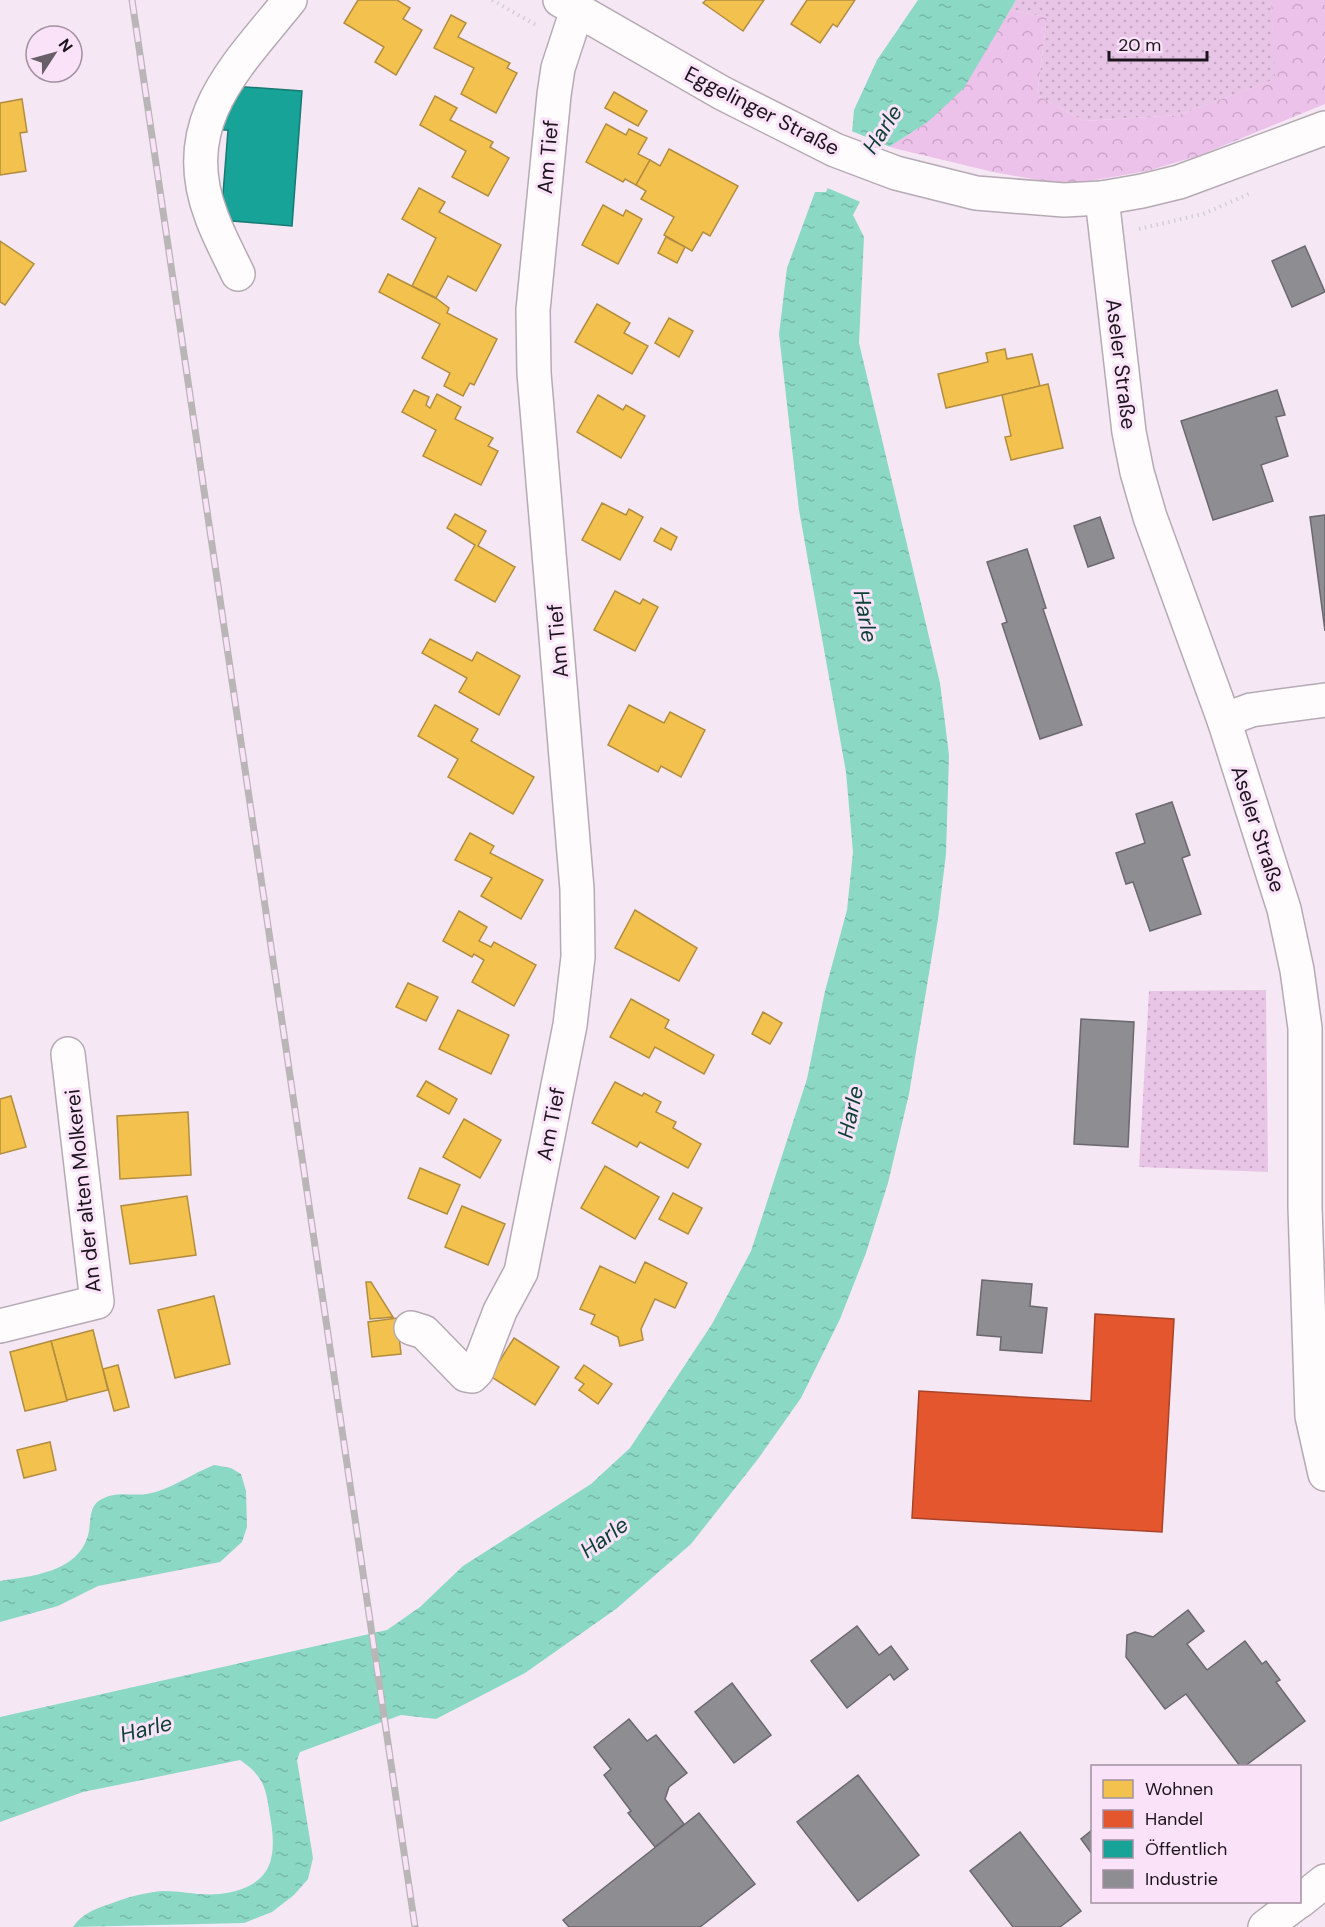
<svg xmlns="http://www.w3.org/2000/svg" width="1325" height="1927" viewBox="0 0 1325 1927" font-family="'DM Sans',sans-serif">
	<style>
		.grass { fill: url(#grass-dots) }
		.forest { fill: url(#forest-crowns) }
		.water { fill: url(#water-ripples) }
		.pier { fill: #f5e8f4 }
		.homes { fill: #f2c14e; stroke: #b28d3f; stroke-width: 1.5 }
		.shops { fill: #e4572e; stroke: #a84329; stroke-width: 1.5 }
		.public { fill: #17a398; stroke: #187873; stroke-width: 1.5 }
		.industry { fill: #8d8d92; stroke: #6b696f; stroke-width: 1.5 }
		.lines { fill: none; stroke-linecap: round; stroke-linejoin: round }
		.minor-casing { stroke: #b5aab4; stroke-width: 36 }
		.path { stroke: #d3cfd3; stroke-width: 4; stroke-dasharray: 1.5 4.5; stroke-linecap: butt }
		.minor { stroke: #fefcfd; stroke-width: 33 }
		.rail-casing { stroke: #bab6b8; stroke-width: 7 }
		.rail { stroke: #fae3f8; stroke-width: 4.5; stroke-dasharray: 14; stroke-linecap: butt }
		.labels { text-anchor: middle; stroke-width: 6; stroke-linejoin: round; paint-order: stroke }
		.street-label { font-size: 21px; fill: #1c141c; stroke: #fae3f8 }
		.water-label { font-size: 22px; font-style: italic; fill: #0a3f33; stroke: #fae3f8 }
	</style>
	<defs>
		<pattern id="grass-dots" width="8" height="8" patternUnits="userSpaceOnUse" patternTransform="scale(1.5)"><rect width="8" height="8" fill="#e8c5e6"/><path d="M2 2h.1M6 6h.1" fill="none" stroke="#c6a8c5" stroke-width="1.8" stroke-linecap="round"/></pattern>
		<pattern id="forest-crowns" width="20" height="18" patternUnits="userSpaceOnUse" patternTransform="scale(1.5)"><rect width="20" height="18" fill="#edc2ea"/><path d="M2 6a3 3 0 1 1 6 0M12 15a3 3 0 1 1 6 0" fill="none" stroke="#cba6c8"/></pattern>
		<pattern id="water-ripples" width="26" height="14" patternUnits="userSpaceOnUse" patternTransform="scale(1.5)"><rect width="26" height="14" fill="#8bd8c5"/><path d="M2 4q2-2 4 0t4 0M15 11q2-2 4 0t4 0" fill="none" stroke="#77b8a9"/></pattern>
	</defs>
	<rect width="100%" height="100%" fill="#f5e8f4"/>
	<g class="grass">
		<polygon points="1016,0 1271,0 1276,79 1179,115 1084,121 1037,95 1047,17 1010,10"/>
		<polygon points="1266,990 1268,1172 1139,1167 1149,991"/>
	</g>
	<polygon class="forest" points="1271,0 1325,0 1325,104 1198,156 1147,171 1067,185 993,172 889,147 929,121 989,43 1010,10 1047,17 1037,95 1084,121 1179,115 1275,79"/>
	<g class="water">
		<path d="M918,0H1016L964,88L929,121L889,147L853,215L864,237L859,343L940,683L949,755L946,854L938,919L909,1094L888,1183L866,1253L840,1319L801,1398L758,1459L691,1544L616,1609L525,1673L436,1719L401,1715L300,1752L297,1760L313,1858L308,1879L294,1895L272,1912L244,1923L73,1927C81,1915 94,1909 107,1905C125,1898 145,1892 164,1891C182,1891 201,1896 219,1894C266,1888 278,1866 271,1822C266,1792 267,1778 240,1760L83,1792L0,1822V1717L387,1630L420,1607L463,1566L591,1484L630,1448L712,1324L751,1251L807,1079L825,991L847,910L853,852L846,772L799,510L779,334L787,268L815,192H826L852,132L854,110L877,60Z"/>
		<path d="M214,1465L231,1468L241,1474L246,1491L247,1527L242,1542L220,1562L98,1586L58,1606L0,1622V1581C33,1576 81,1572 89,1531C91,1519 89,1505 102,1499C116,1491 131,1496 147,1494C170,1490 193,1473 214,1465Z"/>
	</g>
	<polygon class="pier" points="849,130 893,148 863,203 825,187"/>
	<g class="homes">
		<polygon points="358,0 397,0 410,8 403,19 422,30 396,75 375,62 384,47 344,23"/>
		<polygon points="706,0 764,0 743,31 703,3"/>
		<polygon points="807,0 855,0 837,27 833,24 820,43 791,24"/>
		<polygon points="451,15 466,23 458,37 510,63 507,68 517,73 496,113 461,94 474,68 434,48"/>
		<polygon points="614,92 647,111 638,126 605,108"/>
		<polygon points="435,96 457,108 450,120 493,142 490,147 509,158 488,196 452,177 466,151 420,125"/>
		<polygon points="22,99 27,132 20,133 26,171 0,175 0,103"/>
		<polygon points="606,124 626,135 629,129 647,138 638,154 650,160 636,185 625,179 623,182 586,162"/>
		<polygon points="669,149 738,186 710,236 703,232 692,251 664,235 674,217 641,199 646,191 636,185 650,160 660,166"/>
		<polygon points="419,188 445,202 439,212 501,245 476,291 448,276 436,298 412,286 436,238 402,219"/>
		<polygon points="603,205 623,216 626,210 642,219 618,264 582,245"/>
		<polygon points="666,237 685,247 677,263 658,253"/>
		<polygon points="0,241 34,264 5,305 0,302"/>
		<polygon points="388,274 437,299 449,308 447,313 497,339 474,385 470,383 463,396 444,386 450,373 422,358 440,324 379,292"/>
		<polygon points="597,304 630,323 624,333 648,346 632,374 575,342"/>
		<polygon points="669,318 693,331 679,357 655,343"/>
		<polygon points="1005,349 1007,359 1032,354 1040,386 946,408 938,374 988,362 986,353"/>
		<polygon points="1048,384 1063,448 1011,460 1005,437 1011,436 1002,395"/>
		<polygon points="414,390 429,397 426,405 430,408 437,394 461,407 455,419 493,438 488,446 498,451 481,485 423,456 436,430 402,412"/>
		<polygon points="598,395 623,410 626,405 645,416 621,458 577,432"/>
		<polygon points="602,503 626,515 629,509 643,517 620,560 582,540"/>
		<polygon points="455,514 486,531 478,546 515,567 495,602 455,580 475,545 447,528"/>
		<polygon points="661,528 677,537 671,550 654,541"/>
		<polygon points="615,591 640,604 643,599 658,607 635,651 594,630"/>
		<polygon points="430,639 472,661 477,652 520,676 499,715 459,692 467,678 422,653"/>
		<polygon points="435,705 478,729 471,741 534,777 513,814 448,777 458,759 418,736"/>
		<polygon points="629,705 664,723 670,712 705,730 681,777 661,766 658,772 608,745"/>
		<polygon points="470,833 494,846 490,853 543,880 521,919 481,896 492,878 455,860"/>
		<polygon points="635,910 697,948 679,981 615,948"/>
		<polygon points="459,911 487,927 479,941 491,947 494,942 536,965 514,1006 472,982 484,960 474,954 472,957 443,941"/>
		<polygon points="408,983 438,997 426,1021 396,1007"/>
		<polygon points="631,999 669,1020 665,1028 714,1055 704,1074 655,1047 649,1058 610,1037"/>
		<polygon points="458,1010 509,1035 491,1074 439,1049"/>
		<polygon points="763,1012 782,1023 770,1044 752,1034"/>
		<polygon points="426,1081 457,1099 449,1114 417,1096"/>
		<polygon points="615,1082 642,1096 644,1093 661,1102 656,1112 676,1122 673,1128 701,1144 688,1168 640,1142 637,1147 592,1123"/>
		<polygon points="11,1096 26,1147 0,1154 0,1099"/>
		<polygon points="188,1112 191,1175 120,1179 117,1116"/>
		<polygon points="464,1119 501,1140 480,1178 443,1157"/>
		<polygon points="605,1166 659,1197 635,1239 581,1208"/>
		<polygon points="420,1168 460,1185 447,1214 408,1198"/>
		<polygon points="673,1193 702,1208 688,1234 659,1219"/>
		<polygon points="187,1196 196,1255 130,1264 121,1206"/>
		<polygon points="462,1206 505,1224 488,1265 445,1247"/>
		<polygon points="645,1262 687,1283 675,1308 655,1299 641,1329 643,1340 620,1346 618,1337 591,1324 595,1315 580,1309 600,1266 635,1283"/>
		<polygon points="366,1282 371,1282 393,1317 370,1319"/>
		<polygon points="214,1296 230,1364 175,1378 158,1310"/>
		<polygon points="397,1318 401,1354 372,1357 368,1322"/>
		<polygon points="93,1330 108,1390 67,1400 51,1341"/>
		<polygon points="514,1338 559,1367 535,1405 490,1376"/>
		<polygon points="51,1341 67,1401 25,1411 10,1352"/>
		<polygon points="118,1365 129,1407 114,1411 103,1369"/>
		<polygon points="584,1365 612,1384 598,1404 579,1390 584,1384 575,1378"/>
		<polygon points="50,1442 56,1470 24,1478 17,1450"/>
	</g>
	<polygon class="shops" points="1095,1314 1174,1319 1162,1532 912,1518 919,1391 1091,1401"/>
	<polygon class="public" points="231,86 302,91 292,226 221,220 228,130 221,130"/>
	<g class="industry">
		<polygon points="1305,246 1325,292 1292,307 1272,261"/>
		<polygon points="1277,390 1285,415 1276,417 1288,456 1261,465 1273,501 1213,520 1181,421"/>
		<polygon points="1325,515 1325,631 1310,517"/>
		<polygon points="1100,517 1114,558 1088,567 1074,526"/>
		<polygon points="1027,549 1046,608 1043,609 1082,725 1040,739 1002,624 1007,622 987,562"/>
		<polygon points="1172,802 1190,855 1182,858 1201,914 1150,931 1133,882 1126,884 1116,853 1145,843 1136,814"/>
		<polygon points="1081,1019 1134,1022 1128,1147 1074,1144"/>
		<polygon points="982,1280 1032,1284 1030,1306 1047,1308 1042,1353 1000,1350 1001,1337 977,1335"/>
		<polygon points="1188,1610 1204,1631 1187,1644 1207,1670 1245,1641 1262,1664 1266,1661 1280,1680 1276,1682 1305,1721 1245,1766 1240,1766 1186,1694 1165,1709 1126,1657 1127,1635 1135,1632 1153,1637"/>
		<polygon points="857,1626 879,1655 891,1646 908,1669 894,1680 890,1674 847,1708 811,1661"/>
		<polygon points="732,1683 771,1735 734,1763 695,1712"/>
		<polygon points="629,1719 647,1741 656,1735 687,1773 669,1787 665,1799 684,1824 655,1847 628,1813 631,1811 604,1775 611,1769 594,1747"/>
		<polygon points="858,1775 919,1855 858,1901 797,1822"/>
		<polygon points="699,1813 755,1884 700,1927 569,1927 563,1920"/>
		<polygon points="1092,1830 1092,1854 1081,1839"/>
		<polygon points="1020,1832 1081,1911 1060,1927 1013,1927 970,1871"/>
	</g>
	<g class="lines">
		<g class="minor-casing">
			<g id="minor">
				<polyline points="560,0 722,93 835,150 896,173 976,193 1064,200 1102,198 1142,191 1179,182 1325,128"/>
				<polyline points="1102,198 1129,432 1137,472 1150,517 1224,720 1284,909 1297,970 1305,1028 1305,1207 1312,1416 1325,1474"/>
				<path d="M238,274C229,255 218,235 211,215C176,122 236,67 290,0"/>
				<polyline points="1224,720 1251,710 1325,700"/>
				<polyline points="0,1326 97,1302 68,1054"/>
				<polyline points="411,1328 424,1332 466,1375 472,1376 477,1371 500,1311 521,1272 570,1025 578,957 577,889 534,373 533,310 554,95 558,68 577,10"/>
				<polyline points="1300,1901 1325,1881"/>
				<polyline points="1265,1927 1298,1902"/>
			</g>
		</g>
		<g class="path">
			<polyline points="492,0 536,25"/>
			<polyline points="1139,229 1203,214 1249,194"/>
		</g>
		<use href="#minor" class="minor"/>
		<g class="rail-casing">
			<polyline id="rail" points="132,0 415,1927"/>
		</g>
		<use href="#rail" class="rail"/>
	</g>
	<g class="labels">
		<g class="street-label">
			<text transform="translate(762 111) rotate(27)" y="7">Eggelinger Straße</text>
			<text transform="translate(548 157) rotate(-85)" y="7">Am Tief</text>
			<text transform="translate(1121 364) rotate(83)" y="7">Aseler Straße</text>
			<text transform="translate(558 641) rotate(-95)" y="7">Am Tief</text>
			<text transform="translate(1258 829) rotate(72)" y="7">Aseler Straße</text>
			<text transform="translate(551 1124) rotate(-79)" y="7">Am Tief</text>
			<text transform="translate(83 1191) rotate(-96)" y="7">An der alten Molkerei</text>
		</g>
		<g class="water-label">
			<text transform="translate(882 129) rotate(-57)" y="8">Harle</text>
			<text transform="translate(866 616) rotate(80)" y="8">Harle</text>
			<text transform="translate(850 1112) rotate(-78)" y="8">Harle</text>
			<text transform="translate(604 1537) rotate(-36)" y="8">Harle</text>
			<text transform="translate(146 1728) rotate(-14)" y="8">Harle</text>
		</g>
	</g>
	<rect x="1091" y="1765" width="210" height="138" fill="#fae3f8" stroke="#a190a0" stroke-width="1.5"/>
	<rect x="1103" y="1780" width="30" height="18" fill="#f2c14e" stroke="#a190a0" stroke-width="1.5"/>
	<text x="1145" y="1795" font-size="18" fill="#1c141c">Wohnen</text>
	<rect x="1103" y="1810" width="30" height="18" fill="#e4572e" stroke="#a190a0" stroke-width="1.5"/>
	<text x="1145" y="1825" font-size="18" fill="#1c141c">Handel</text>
	<rect x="1103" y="1840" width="30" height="18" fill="#17a398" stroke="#a190a0" stroke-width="1.5"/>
	<text x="1145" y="1855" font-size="18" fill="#1c141c">Öffentlich</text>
	<rect x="1103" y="1870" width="30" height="18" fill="#8d8d92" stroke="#a190a0" stroke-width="1.5"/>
	<text x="1145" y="1885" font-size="18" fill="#1c141c">Industrie</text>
	<g transform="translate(54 54) rotate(54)"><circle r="28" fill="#fae3f8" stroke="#a190a0" stroke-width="1.5"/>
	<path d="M0-4.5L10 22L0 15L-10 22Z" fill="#685e68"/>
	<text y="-9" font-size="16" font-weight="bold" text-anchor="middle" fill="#1c141c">N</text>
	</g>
	<path d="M1109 51v9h98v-9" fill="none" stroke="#1c141c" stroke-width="3"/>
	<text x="1118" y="51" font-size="18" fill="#1c141c" stroke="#fae3f8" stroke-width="4.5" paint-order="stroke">20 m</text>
</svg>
